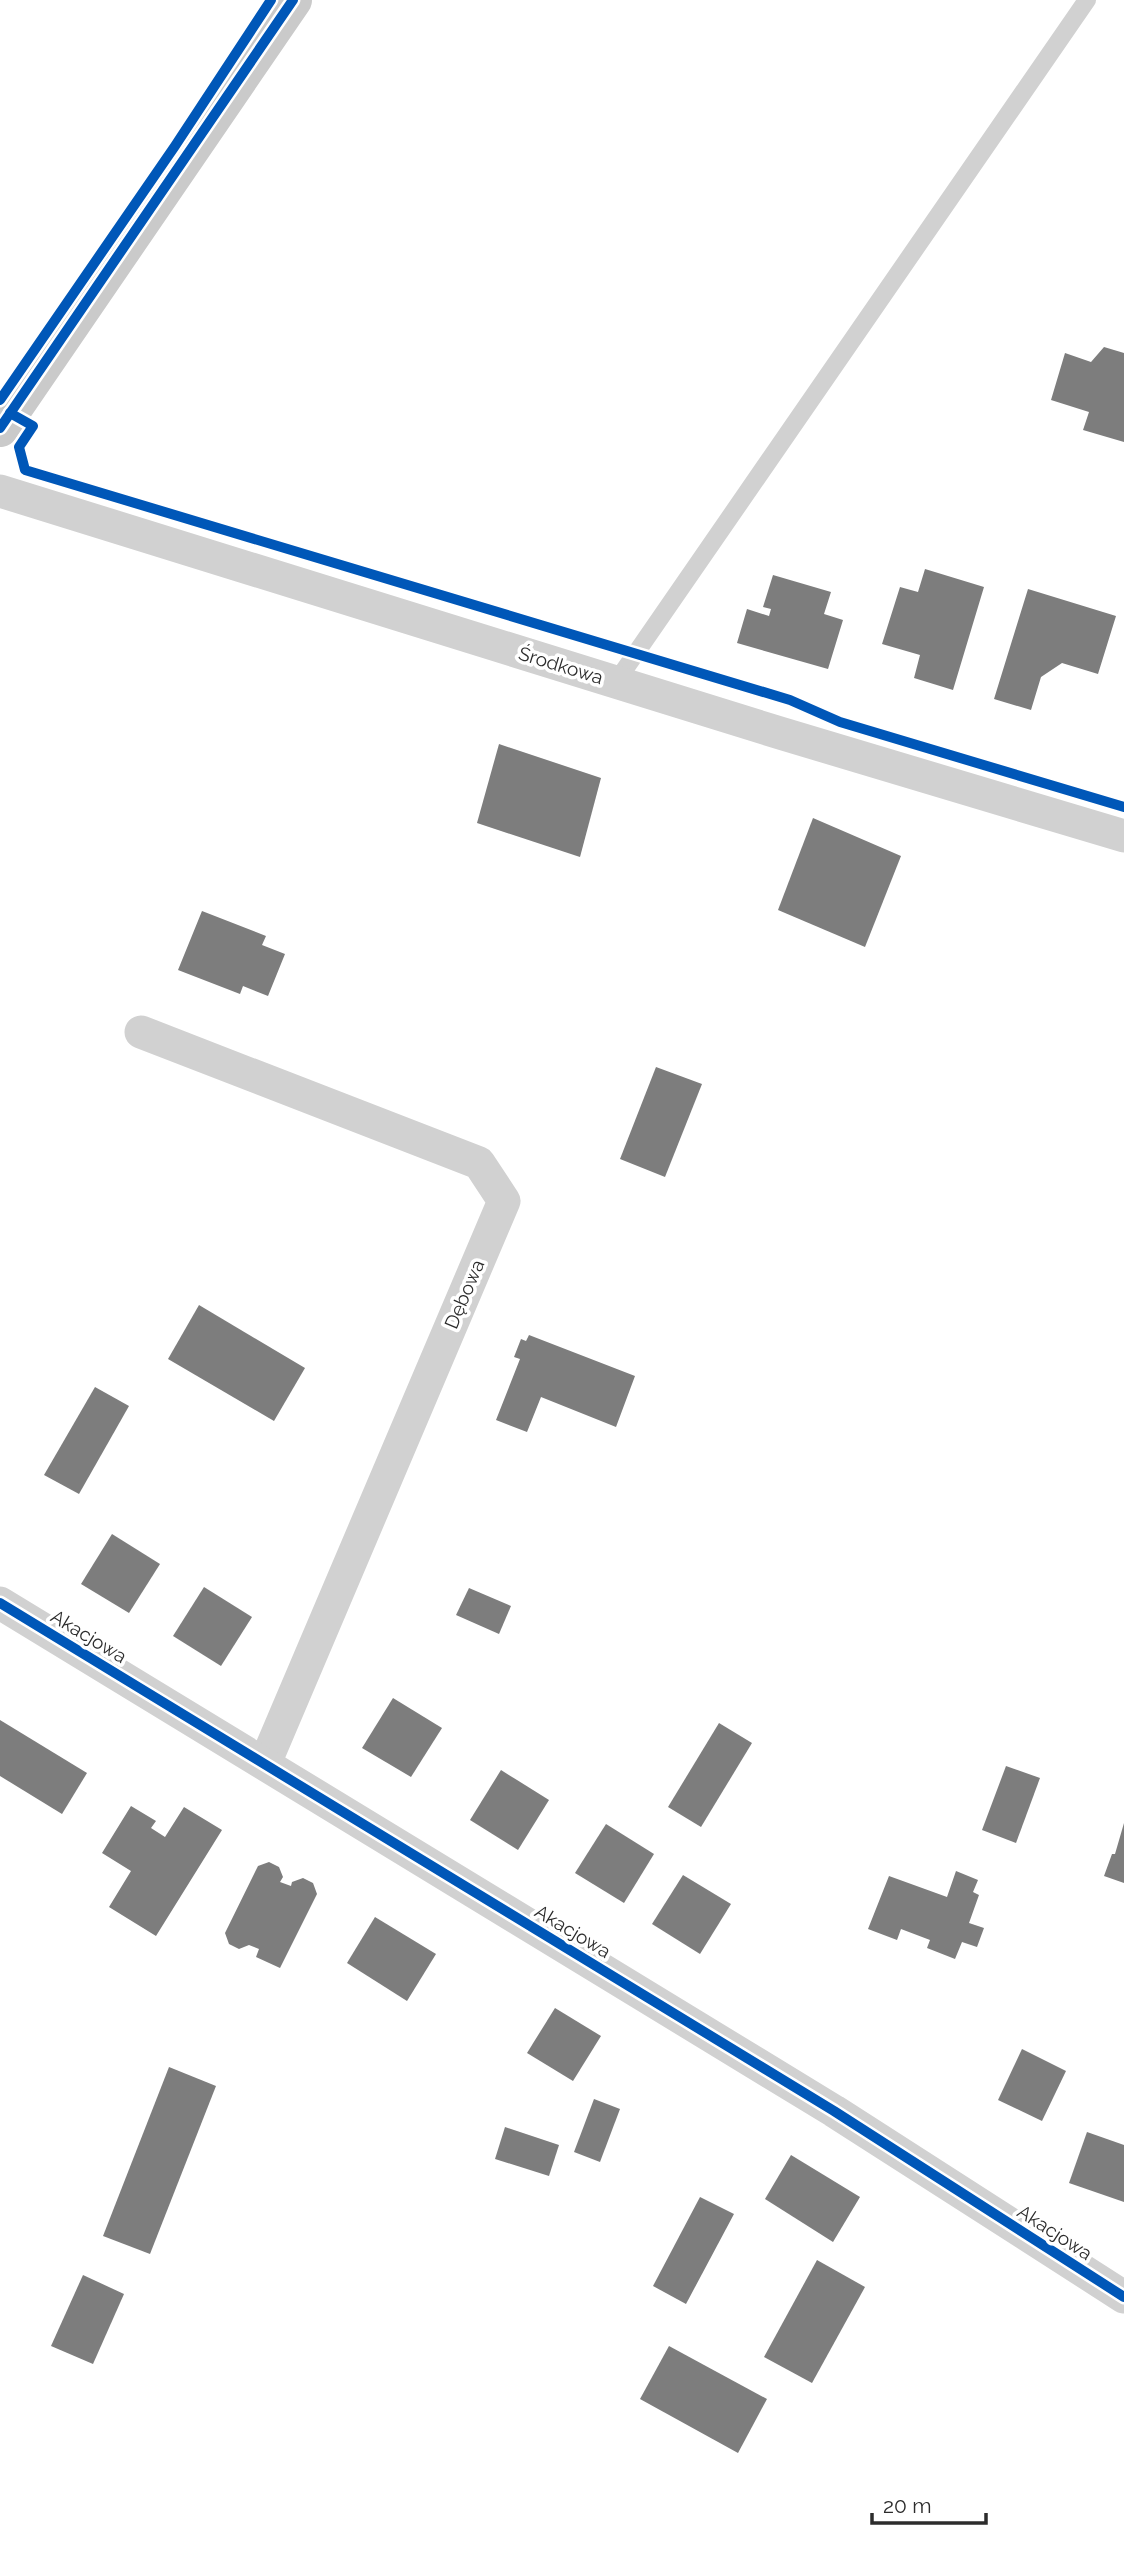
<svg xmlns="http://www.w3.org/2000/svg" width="1124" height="2555" viewBox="0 0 1124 2555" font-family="Raleway,sans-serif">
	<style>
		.building { fill: #7d7d7d }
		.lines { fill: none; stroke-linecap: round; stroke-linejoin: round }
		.lane { stroke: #d1d1d1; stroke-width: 18 }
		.street { stroke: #d1d1d1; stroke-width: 33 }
		.secondary { stroke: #cacaca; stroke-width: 38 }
		.cycleway-casing { stroke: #fff; stroke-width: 15 }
		.cycleway { stroke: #0057b8; stroke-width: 10 }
		.labels { text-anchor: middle; stroke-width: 7; stroke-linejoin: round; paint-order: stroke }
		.street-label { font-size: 19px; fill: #2c2c2c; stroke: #fff }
	</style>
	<rect width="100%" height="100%" fill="#fff"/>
	<g class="building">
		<polygon points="1104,347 1124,353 1124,442 1083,430 1089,412 1051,400 1065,353 1091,362"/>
		<polygon points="925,569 984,587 953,690 914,678 920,655 882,644 900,587 918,592"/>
		<polygon points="773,575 831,592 824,614 843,620 828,669 737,643 747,609 769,616 771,609 763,607"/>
		<polygon points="1028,589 1116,616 1098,674 1062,663 1041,677 1031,710 994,699"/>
		<polygon points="499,744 601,778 580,857 477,823"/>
		<polygon points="813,818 901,856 865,947 778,910"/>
		<polygon points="202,911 266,936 262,945 285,954 268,996 243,986 240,994 178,970"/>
		<polygon points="656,1067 702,1084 665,1177 620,1159"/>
		<polygon points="199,1305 305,1368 274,1421 168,1359"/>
		<polygon points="529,1335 635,1376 616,1427 541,1397 527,1432 496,1420 520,1359 514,1357 521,1339 526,1341"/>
		<polygon points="95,1387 129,1406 79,1494 44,1475"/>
		<polygon points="112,1534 160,1564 129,1613 81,1584"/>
		<polygon points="204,1587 252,1617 221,1666 173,1636"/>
		<polygon points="469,1588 511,1606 499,1634 456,1615"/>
		<polygon points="393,1698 442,1728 411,1777 362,1748"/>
		<polygon points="0,1720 87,1773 62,1814 0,1776"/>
		<polygon points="719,1723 752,1743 701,1827 668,1807"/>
		<polygon points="1006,1766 1040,1778 1016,1843 982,1830"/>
		<polygon points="501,1770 549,1800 518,1850 470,1820"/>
		<polygon points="131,1806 156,1821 151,1828 165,1837 184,1807 222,1830 156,1936 109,1907 131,1871 102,1853"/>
		<polygon points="1124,1823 1124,1883 1104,1876 1112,1854 1115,1854"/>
		<polygon points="606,1824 654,1854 624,1903 575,1873"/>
		<polygon points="269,1862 279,1867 283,1877 280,1882 291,1886 292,1882 303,1878 313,1883 317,1894 280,1968 256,1957 259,1949 249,1945 239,1949 229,1944 225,1933 258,1866"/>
		<polygon points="956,1871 978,1880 973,1892 979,1895 969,1923 984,1928 977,1947 962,1942 955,1959 927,1948 930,1940 901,1929 897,1940 868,1929 889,1876 947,1897"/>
		<polygon points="683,1875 731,1904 700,1954 652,1924"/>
		<polygon points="375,1917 436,1954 407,2001 347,1963"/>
		<polygon points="555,2008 601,2036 573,2081 527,2053"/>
		<polygon points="1022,2049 1066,2071 1042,2121 998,2100"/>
		<polygon points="169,2067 216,2086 150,2254 103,2236"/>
		<polygon points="594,2099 620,2109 600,2162 574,2152"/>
		<polygon points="505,2127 559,2145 549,2176 495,2159"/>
		<polygon points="1087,2132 1124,2145 1124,2202 1069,2183"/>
		<polygon points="791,2155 860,2197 833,2242 765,2199"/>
		<polygon points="700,2197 734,2214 686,2304 653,2286"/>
		<polygon points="817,2260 865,2287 812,2383 764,2357"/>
		<polygon points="83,2275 124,2294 93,2364 51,2346"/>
		<polygon points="669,2346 767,2399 738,2453 640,2399"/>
	</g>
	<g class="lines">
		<polyline class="lane" points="616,682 1087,0"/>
		<g class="street">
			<polyline points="0,491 780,733 1124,836"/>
			<polyline points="141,1032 479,1163 504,1201 265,1763"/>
			<polyline points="0,1603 834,2111 1124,2297"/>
		</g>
		<polyline class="secondary" points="0,428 293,0"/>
		<g class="cycleway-casing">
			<g id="cycleway">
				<polyline points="0,400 175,146 271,0"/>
				<polyline points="10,413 33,426 19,447 25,470 790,700 840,722 1124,807"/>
				<polyline points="0,428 293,0"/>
				<polyline points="0,1603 834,2111 1124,2297"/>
			</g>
		</g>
		<use href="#cycleway" class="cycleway"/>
	</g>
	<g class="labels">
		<g class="street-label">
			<text transform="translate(561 665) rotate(17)" y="7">Środkowa</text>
			<text transform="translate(464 1294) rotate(-67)" y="7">Dębowa</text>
			<text transform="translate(89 1636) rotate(31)" y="7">Akacjowa</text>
			<text transform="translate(573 1931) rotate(31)" y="7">Akacjowa</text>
			<text transform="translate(1055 2232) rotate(33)" y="7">Akacjowa</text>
		</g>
	</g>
	<path d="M872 2513v10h114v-10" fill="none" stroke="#2c2c2c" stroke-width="3.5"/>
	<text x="883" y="2513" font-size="21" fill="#2c2c2c" stroke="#ffffff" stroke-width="5" paint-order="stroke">20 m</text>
</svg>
